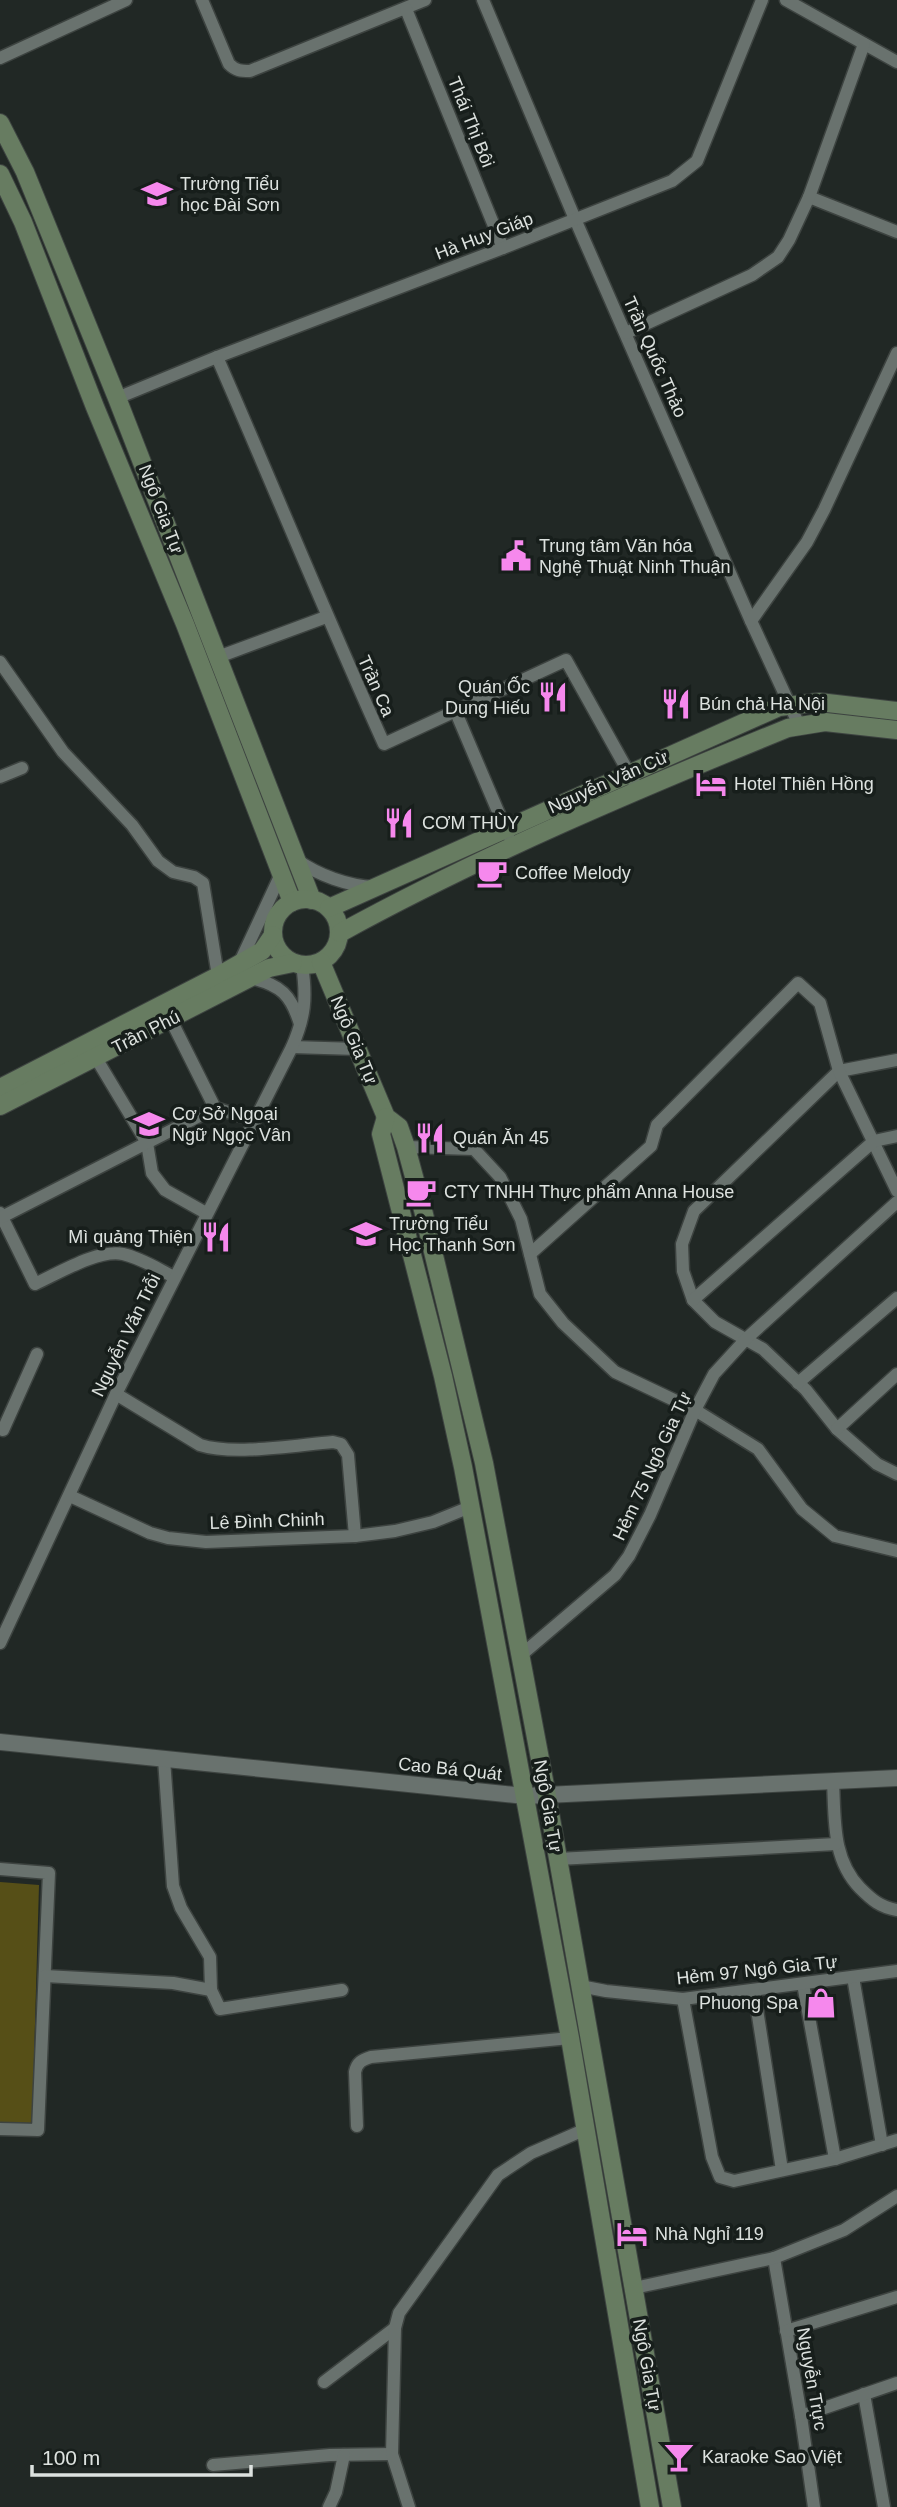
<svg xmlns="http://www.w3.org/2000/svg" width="897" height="2507" viewBox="0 0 897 2507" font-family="Arial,sans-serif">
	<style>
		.green { fill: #564f17 }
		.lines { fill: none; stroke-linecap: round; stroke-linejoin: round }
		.minor-casing { stroke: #3d4340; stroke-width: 15 }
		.tertiary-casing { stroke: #3d4340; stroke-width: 18 }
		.secondary-casing { stroke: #3d4340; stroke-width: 20 }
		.minor { stroke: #69726e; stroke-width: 12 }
		.tertiary { stroke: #69726e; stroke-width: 16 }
		.secondary { stroke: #677c61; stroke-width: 18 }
		.labels { text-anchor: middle; stroke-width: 7; stroke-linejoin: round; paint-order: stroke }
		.street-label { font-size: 18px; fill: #dde2df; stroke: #171e1b }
		.poi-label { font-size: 18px; fill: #dde2df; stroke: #171e1b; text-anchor: start }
	</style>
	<rect width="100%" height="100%" fill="#212825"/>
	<polygon class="green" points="0,1882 39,1885 32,2127 0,2126"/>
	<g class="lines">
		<g class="minor-casing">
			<g id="minor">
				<path d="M202,0L229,64C236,71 241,71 250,71L425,0"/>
				<polyline points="483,0 575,219 751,621 799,725"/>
				<polyline points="786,0 897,62"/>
				<polyline points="406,9 503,248"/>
				<polyline points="0,58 126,0"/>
				<polyline points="809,197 897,232"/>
				<polyline points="626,333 752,275 778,257 789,240 809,197 864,44"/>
				<path d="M217,357C273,485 326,616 384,744L566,660L639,791"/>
				<polyline points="117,398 217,357 503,248 672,181 697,161 762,0"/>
				<polyline points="751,621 807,542 824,510 897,353"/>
				<polyline points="218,657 326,617"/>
				<polyline points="0,662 63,752 132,825 158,861 173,872 194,877 203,883 218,976"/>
				<polyline points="455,710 508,835"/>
				<polyline points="0,777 22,768"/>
				<path d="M297,860C318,875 348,886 374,887"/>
				<polyline points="240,962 281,874"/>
				<path d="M251,978C281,985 291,995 300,1024"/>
				<polyline points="168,1014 215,1108"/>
				<polyline points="292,1047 357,1049"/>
				<polyline points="96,1058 147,1143 152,1173 165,1190 206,1213"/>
				<polyline points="897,1060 839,1071 694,1211 682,1244 683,1271 693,1300 715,1322 763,1349 806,1390 837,1429 877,1464 897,1474"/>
				<polyline points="406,1147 474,1149 500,1177 521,1219 540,1294 563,1323 615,1372 695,1410 758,1449 802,1509 835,1536 897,1551"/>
				<path d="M0,1213L35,1284C59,1273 98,1249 123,1254C141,1258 158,1269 174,1277"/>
				<polyline points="2,1217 215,1108 254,1120"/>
				<polyline points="530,1254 651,1146 657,1125 798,983 820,1003 839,1071 897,1191"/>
				<polyline points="693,1300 874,1141 897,1136"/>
				<polyline points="798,1383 897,1298"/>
				<path d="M116,1394L200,1445C234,1456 296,1445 333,1442L341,1444L348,1455L355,1536"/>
				<polyline points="837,1429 897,1374"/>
				<polyline points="3,1430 37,1354"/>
				<polyline points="70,1496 150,1533 168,1538 206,1542 355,1536 395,1531 433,1522 470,1507"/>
				<path d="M0,1643L116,1394L292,1047C305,1017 307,998 302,965"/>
				<polyline points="520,1656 615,1575 629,1556 650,1515 695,1410 714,1374 746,1339 897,1202"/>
				<polyline points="164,1759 173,1886 181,1908 210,1957 211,1990 220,2009 342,1990"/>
				<path d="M833,1782C835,1820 832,1859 860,1888C872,1900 880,1907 897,1910"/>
				<polyline points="558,1859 836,1844"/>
				<polyline points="0,1869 49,1873 38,2130 0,2129"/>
				<polyline points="45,1976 173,1983 211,1990"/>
				<polyline points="853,1977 882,2145"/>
				<polyline points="803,1984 835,2159"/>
				<polyline points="580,1986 606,1991 683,1999 897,1971"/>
				<polyline points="754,1990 782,2170"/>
				<polyline points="683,1999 712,2157 720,2177 734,2181 835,2159 897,2140"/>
				<path d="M357,2126L355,2072C357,2062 362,2060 371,2057L570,2038"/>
				<polyline points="774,2258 801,2416 814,2507"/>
				<polyline points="634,2288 774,2258 844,2230 897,2196"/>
				<polyline points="786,2331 897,2297"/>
				<polyline points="324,2382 395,2328"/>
				<polyline points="864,2394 884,2507"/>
				<polyline points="801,2416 897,2383"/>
				<polyline points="213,2465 330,2455 392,2454"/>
				<polyline points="329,2507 336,2492 344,2455"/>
				<polyline points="409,2507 392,2454 395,2328 399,2313 498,2175 531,2153 586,2129"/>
			</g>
		</g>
		<g class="tertiary-casing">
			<polyline id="tertiary" points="0,1742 525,1796 897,1778"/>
		</g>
		<g class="secondary-casing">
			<g id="secondary">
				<polyline points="0,123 25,172 117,398 312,900"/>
				<polyline points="0,174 23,222 95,407 185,624 292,902"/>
				<circle cx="306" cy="932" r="33"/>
				<polyline points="329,908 779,707 819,702 897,711"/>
				<path d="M340,933C484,854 636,790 788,728L825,722L897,730"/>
				<polyline points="321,962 386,1117 399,1127 406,1147 423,1210 484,1463 547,1796 672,2507"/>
				<polyline points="0,1088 218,976 262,951 273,935"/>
				<polyline points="0,1106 269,968 293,963"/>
				<polyline points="386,1117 381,1134 443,1376 463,1467 570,2038 650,2507"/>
			</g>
		</g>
		<use href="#minor" class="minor"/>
		<use href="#tertiary" class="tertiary"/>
		<use href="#secondary" class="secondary"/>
	</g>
	<defs>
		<g id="school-bare" transform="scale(2.415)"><path d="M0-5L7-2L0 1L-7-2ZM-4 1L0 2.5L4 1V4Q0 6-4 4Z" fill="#f688ed" stroke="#171e1b" stroke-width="2.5" paint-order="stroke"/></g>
		<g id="civic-bare" transform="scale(2.415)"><path d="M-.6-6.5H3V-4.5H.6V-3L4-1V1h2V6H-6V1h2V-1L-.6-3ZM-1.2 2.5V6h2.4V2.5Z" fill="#f688ed" stroke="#171e1b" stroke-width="2.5" paint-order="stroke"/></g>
		<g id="restaurant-bare" transform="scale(2.415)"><path d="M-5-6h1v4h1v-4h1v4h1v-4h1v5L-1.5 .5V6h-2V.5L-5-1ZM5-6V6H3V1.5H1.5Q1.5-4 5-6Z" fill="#f688ed" stroke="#171e1b" stroke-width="2.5" paint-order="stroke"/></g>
		<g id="hotel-bare" transform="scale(2.415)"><path d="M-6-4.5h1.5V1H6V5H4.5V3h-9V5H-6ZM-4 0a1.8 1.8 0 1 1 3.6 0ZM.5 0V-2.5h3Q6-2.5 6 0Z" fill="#f688ed" stroke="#171e1b" stroke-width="2.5" paint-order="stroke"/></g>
		<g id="cafe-bare" transform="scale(2.415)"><path d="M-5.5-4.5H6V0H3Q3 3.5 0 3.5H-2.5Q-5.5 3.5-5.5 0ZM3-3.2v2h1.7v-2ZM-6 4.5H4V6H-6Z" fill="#f688ed" stroke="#171e1b" stroke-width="2.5" paint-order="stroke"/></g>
		<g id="shop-bare" transform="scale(2.415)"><path d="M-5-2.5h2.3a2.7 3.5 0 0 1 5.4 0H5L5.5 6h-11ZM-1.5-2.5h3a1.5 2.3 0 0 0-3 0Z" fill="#f688ed" stroke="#171e1b" stroke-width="2.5" paint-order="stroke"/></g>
		<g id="bar-bare" transform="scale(2.415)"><path d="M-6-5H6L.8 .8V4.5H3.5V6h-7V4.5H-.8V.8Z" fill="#f688ed" stroke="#171e1b" stroke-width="2.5" paint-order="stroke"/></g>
	</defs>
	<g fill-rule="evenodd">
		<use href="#school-bare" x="157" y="194"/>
		<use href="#civic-bare" x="516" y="556"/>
		<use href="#restaurant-bare" x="553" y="697"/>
		<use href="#restaurant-bare" x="676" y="704"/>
		<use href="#hotel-bare" x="711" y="784"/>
		<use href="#restaurant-bare" x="399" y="823"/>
		<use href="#cafe-bare" x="492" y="873"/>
		<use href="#school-bare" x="149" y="1124"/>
		<use href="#restaurant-bare" x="430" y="1138"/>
		<use href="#cafe-bare" x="421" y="1192"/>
		<use href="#school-bare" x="366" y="1234"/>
		<use href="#restaurant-bare" x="216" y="1237"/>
		<use href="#shop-bare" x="821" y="2003"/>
		<use href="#hotel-bare" x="632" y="2234"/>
		<use href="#bar-bare" x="679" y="2457"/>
	</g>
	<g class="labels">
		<g class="street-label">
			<text transform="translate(471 122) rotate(68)" y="6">Thái Thị Bôi</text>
			<text transform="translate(484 236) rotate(-21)" y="6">Hà Huy Giáp</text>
			<text transform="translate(655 357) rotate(66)" y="6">Trần Quốc Thảo</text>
			<text transform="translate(161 509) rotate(69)" y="6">Ngô Gia Tự</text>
			<text transform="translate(376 686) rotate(66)" y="6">Trần Ca</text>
			<text transform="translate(608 782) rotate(-24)" y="6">Nguyễn Văn Cừ</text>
			<text transform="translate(146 1032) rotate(-27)" y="6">Trần Phú</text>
			<text transform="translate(354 1040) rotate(67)" y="6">Ngô Gia Tự</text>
			<text transform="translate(126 1335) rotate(-64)" y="6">Nguyễn Văn Trỗi</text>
			<text transform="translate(652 1466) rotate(-65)" y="6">Hẻm 75 Ngô Gia Tự</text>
			<text transform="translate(267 1521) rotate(-2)" y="6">Lê Đình Chinh</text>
			<text transform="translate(450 1769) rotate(6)" y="6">Cao Bá Quát</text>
			<text transform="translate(548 1806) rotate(80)" y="6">Ngô Gia Tự</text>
			<text transform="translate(757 1970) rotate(-6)" y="6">Hẻm 97 Ngô Gia Tự</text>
			<text transform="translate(647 2365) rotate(80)" y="6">Ngô Gia Tự</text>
			<text transform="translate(812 2379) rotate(80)" y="6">Nguyễn Trực</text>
		</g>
		<g class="poi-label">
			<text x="180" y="190">Trường Tiểu<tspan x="180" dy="21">học Đài Sơn</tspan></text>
			<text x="539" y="552">Trung tâm Văn hóa<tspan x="539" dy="21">Nghệ Thuật Ninh Thuận</tspan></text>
			<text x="530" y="693" text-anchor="end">Quán Ốc<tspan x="530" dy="21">Dung Hiếu</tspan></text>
			<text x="699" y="710">Bún chả Hà Nội</text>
			<text x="734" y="790">Hotel Thiên Hồng</text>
			<text x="422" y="829">CƠM THÙY</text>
			<text x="515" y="879">Coffee Melody</text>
			<text x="172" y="1120">Cơ Sở Ngoại<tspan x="172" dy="21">Ngữ Ngọc Vân</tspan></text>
			<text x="453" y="1144">Quán Ăn 45</text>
			<text x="444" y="1198">CTY TNHH Thực phẩm Anna House</text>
			<text x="389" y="1230">Trường Tiểu<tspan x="389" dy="21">Học Thanh Sơn</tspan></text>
			<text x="193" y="1243" text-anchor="end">Mì quảng Thiện</text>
			<text x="798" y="2009" text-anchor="end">Phuong Spa</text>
			<text x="655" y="2240">Nhà Nghỉ 119</text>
			<text x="702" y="2463">Karaoke Sao Việt</text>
		</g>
	</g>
	<path d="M32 2465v10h219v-10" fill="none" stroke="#dde2df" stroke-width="3.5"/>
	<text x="42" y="2465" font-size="21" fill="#dde2df" stroke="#171e1b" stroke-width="5" paint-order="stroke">100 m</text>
</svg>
